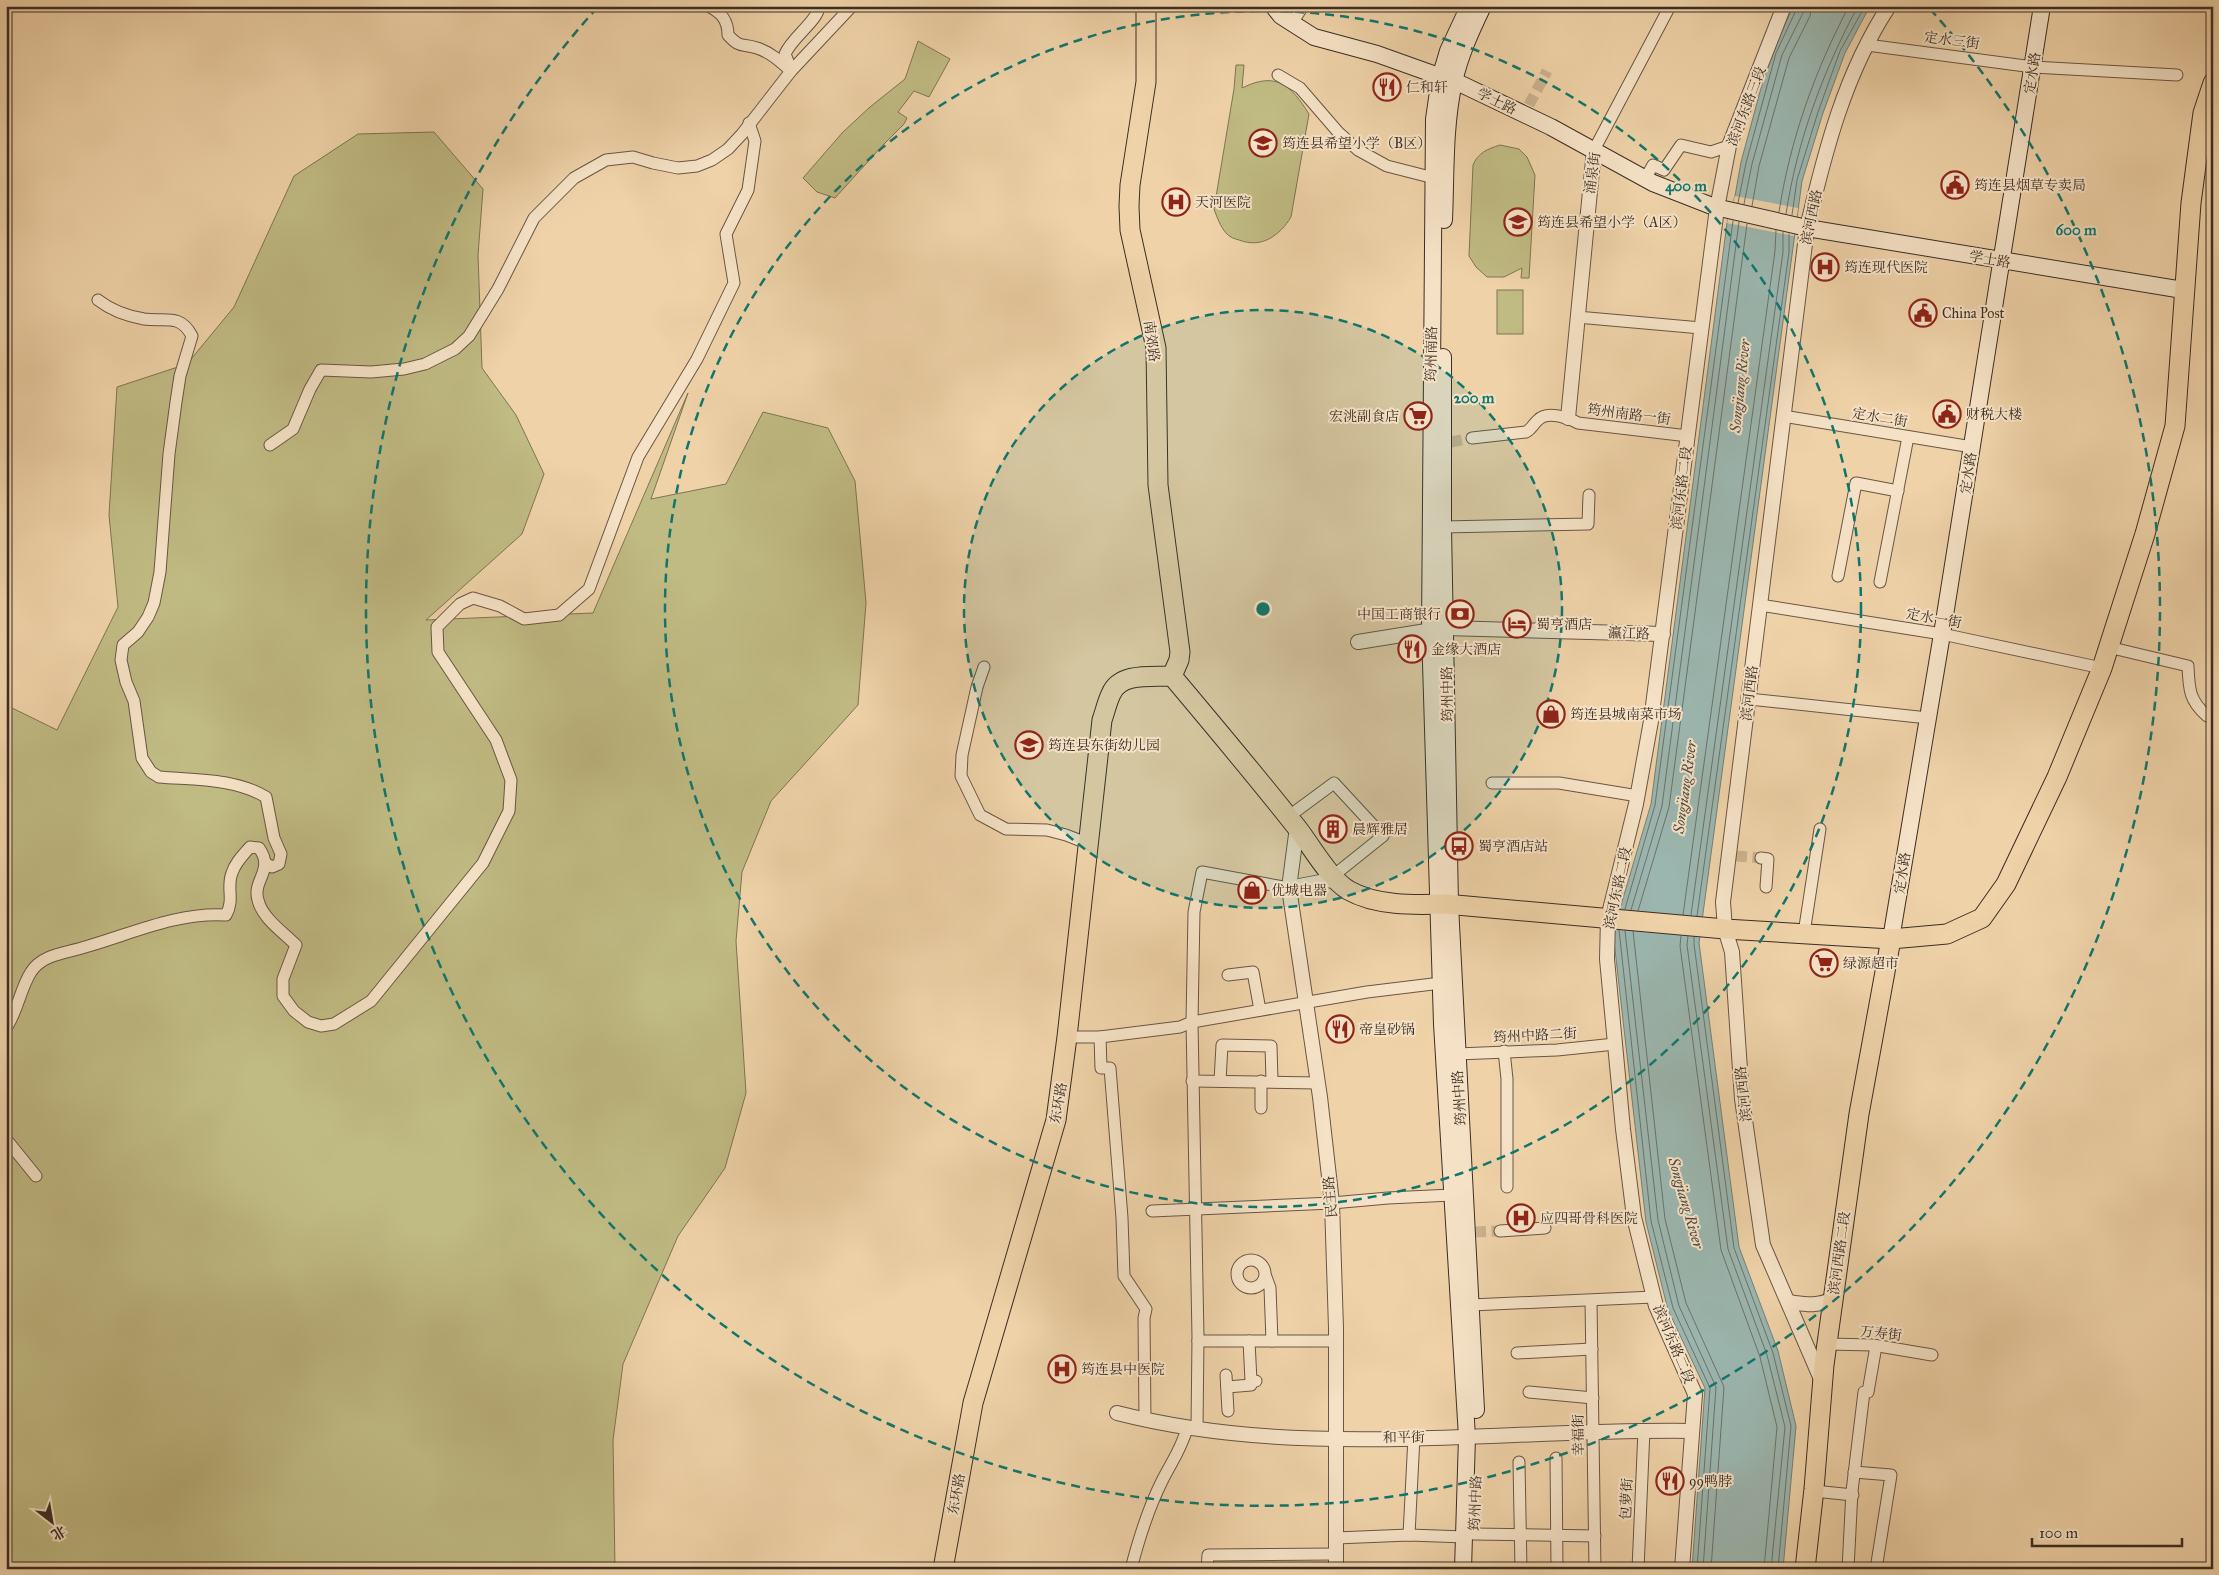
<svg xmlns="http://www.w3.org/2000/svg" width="2219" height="1575" viewBox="0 0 2219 1575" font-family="'IM FELL Great Primer','Noto Serif SC',serif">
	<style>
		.green { fill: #c0ba83; stroke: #7e7454 }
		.water { fill: #9bb6af; stroke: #757f77 }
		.pier { fill: #efd2a8 }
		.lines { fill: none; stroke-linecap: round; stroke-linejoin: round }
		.shore { stroke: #6c726a; stroke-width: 1 }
		.minor-tunnel { stroke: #cbb18e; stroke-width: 11; stroke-dasharray: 11 5.5; stroke-linecap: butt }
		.minor-casing { stroke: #695645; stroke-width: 13 }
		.tertiary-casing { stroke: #695645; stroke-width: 16 }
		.secondary-casing { stroke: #3c2d24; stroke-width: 18 }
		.primary-casing { stroke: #3c2d24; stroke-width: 21 }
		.trunk-casing { stroke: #3c2d24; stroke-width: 21 }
		.minor { stroke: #f5e2c6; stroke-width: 11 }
		.tertiary { stroke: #f5e2c6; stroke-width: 14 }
		.secondary { stroke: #f5e2c6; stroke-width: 16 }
		.primary { stroke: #efd2a8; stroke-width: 19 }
		.trunk { stroke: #efd2a8; stroke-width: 19 }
		.ring { fill: none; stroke: #0f766e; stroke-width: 2.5; stroke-dasharray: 9 6 }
		.labels { text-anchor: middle; stroke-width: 4; stroke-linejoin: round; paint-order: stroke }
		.street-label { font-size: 14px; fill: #3c2d24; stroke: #f5e2c6 }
		.poi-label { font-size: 14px; fill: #3c2d24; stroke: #f5e2c6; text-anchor: start }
		.water-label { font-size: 15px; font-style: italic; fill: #4f4840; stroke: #f5e2c6 }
		.centre { fill: #0f766e; stroke: #f5e2c6; stroke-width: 2.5 }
		.ring-label { font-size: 15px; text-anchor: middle; font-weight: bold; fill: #0f766e; stroke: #f5e2c6; stroke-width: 4; stroke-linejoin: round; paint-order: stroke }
	</style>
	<rect width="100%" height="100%" fill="#efd2a8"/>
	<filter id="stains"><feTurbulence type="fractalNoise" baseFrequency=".004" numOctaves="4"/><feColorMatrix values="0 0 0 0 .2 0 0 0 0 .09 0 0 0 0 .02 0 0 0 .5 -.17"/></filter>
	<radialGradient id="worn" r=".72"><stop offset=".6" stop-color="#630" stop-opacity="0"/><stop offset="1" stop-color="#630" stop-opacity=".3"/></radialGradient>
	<g class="green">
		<polygon points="918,41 950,59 929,97 914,91 898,112 907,118 904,124 883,145 835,198 817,192 803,178 843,132 870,107 905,79"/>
		<path d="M1236,65H1244L1242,88C1276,71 1291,85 1309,114L1291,217C1280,235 1262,249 1239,240C1235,239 1229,237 1226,233C1220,226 1217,217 1214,209L1234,89Z"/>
		<path d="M434,132L483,189L478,255L482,368L516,415L544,474L522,534L426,620L593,613L688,393L651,499L726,484L763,412L828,428L855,481L866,603L858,705L771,801L742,872L736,941L746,1093L725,1168L678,1236L623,1364L613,1440L615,1569C585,1569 556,1565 527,1569H6V705L57,730L118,607L109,515L117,387L187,364L234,307L294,176L358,134Z"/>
		<path d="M1500,145L1519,149L1527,157L1535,175L1529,278H1521L1522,268L1504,277H1487L1476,267L1469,256L1473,165C1478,153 1487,149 1500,145Z"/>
		<rect x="1497" y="290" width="26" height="44"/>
	</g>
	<polygon class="water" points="1794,6 1870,6 1845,53 1823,113 1802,181 1699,943 1739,1247 1778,1351 1796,1426 1783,1569 1692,1569 1705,1388 1668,1310 1646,1222 1613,932 1651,804 1727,223 1735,196 1741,162 1771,51"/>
	<polygon class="pier" points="1735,196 1798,208 1794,236 1727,223"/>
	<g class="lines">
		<g class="shore">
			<polyline points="1738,203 1746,163 1776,53 1798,6"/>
			<polyline points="1744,204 1752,164 1782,55 1803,13 1804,6"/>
			<polyline points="1752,206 1759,166 1789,58 1810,16 1812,6"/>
			<path d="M1779,212C1790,140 1815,70 1849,6"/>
			<path d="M1786,214C1797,141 1823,71 1858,6"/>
			<polyline points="1792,215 1797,180 1818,112 1840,51 1865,6"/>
			<polyline points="1625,909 1655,805 1733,221"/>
			<polyline points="1631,910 1662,806 1739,222"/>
			<polyline points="1638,911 1669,807 1747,224"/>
			<polyline points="1683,915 1775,251 1776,230"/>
			<polyline points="1691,915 1783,252 1783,232"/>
			<polyline points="1697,916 1789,252 1789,234"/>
			<polyline points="1619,930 1651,1221 1673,1308 1710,1388 1697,1569"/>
			<polyline points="1625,931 1658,1220 1679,1306 1716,1387 1703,1569"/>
			<polyline points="1633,931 1665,1219 1686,1303 1724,1387 1711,1569"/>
			<polyline points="1681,936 1680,946 1721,1250 1760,1357 1777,1427 1764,1569"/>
			<polyline points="1688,936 1687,945 1728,1249 1767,1355 1785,1427 1771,1569"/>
			<polyline points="1694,937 1694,944 1734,1248 1773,1353 1791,1426 1778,1569"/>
		</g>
		<g class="minor-tunnel">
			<polyline points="1529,105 1547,71"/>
			<polyline points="1451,442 1472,438"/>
			<polyline points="1736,856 1761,858"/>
			<polyline points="1475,1232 1500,1231"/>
		</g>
		<g class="minor-casing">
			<g id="minor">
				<path d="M708,6C721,12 728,20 728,35C741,49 741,43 757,48C770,52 781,62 791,71"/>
				<polyline points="1292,23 1303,6"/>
				<polyline points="1867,45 2033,67 2177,75"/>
				<path d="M791,69L785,54C792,37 819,20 819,6"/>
				<polyline points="1278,75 1300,88 1338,132 1358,150 1387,166 1434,178"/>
				<polyline points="1594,150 1670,6"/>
				<polyline points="1645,179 1653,165 1664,170 1681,145 1711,152 1729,146"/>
				<path d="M98,300C112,311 127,316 144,319C165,322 180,313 192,336L180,376L176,402L169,454L160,572L154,603L148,617L138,632L123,645L121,660L126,682L134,701L142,758L151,772L159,777C195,780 234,778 266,797L274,838L281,854L279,864L272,867L265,863"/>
				<polyline points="1577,317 1701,328"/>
				<polyline points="1783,416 1972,447"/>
				<path d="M1472,438L1526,432C1532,429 1533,424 1538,420C1547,410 1569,418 1578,423L1688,436"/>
				<polyline points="270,445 293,429 310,389 321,370 371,372 404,369 425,364 455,349 469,336 498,289 534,218 574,178 606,160 633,157 653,163 678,168 697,166 712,160 728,149 742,134 791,71 852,6"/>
				<polyline points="1443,527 1588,524 1589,495"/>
				<polyline points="1838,576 1856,483 1898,491"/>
				<polyline points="1880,582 1908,437"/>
				<polyline points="1760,605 1942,634 2102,668"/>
				<path d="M2108,647L2188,666C2189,689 2189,700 2207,716L2213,714"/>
				<polyline points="984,667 977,687 962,755 961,776 980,815 1006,829 1047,830 1066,835 1089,844"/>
				<polyline points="1749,699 1928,718"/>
				<polyline points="1492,783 1559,783 1638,796"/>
				<polyline points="1288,817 1334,783 1383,836 1338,872 1336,879"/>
				<polyline points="1761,858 1768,859 1766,887"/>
				<polyline points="1804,933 1820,829"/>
				<polyline points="1228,975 1253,972 1260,1010"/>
				<path d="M6,1028C18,1011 20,989 31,972C42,954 67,953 85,947C131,934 177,912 226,915C235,899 226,888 232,873C235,863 243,855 250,847L259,848C275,870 252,880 258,900C262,918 283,932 296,945L283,979V996L294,1011L308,1022L321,1026L334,1024L371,1001L483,863L509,811L511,780L496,740L438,652L437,627L460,604L473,598L500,606L524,619L559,615L589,589L638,457L697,359L734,283L726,234L748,190L755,141L749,123"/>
				<polyline points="1067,1037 1100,1037 1180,1027 1192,1022 1367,992 1441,983"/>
				<polyline points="1100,1037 1101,1068 1110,1068 1122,1218 1124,1276 1146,1309 1144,1318 1145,1420"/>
				<polyline points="1504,1051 1507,1079 1507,1187"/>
				<polyline points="1457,1054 1557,1050 1615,1044"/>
				<polyline points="1192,1081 1318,1083"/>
				<polyline points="1220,1081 1222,1045 1271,1046 1272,1081"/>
				<polyline points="1261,1108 1261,1081"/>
				<polyline points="6,1139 36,1176"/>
				<polyline points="1152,1211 1332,1203 1388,1198 1452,1195"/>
				<polyline points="1500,1231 1545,1228"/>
				<circle cx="1251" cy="1274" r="14"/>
				<polyline points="1266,1277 1270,1288 1272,1341"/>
				<polyline points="1591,1301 1595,1569"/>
				<polyline points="1471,1305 1654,1297"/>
				<polyline points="1198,1341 1336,1341"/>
				<polyline points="1249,1341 1251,1381 1256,1381"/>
				<polyline points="1827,1344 1873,1345 1932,1355"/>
				<polyline points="1517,1353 1592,1349"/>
				<polyline points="1226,1375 1228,1411"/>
				<polyline points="1227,1387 1251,1385 1251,1381"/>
				<polyline points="1529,1392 1593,1398"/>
				<polyline points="1197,1429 1198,1337 1192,1022 1194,912 1202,872 1289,888"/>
				<polyline points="1556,1458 1557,1569"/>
				<polyline points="1519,1462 1521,1569"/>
				<polyline points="1854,1472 1891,1475 1876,1569"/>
				<polyline points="1814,1491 1853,1495"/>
				<polyline points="1473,1534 1595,1536"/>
				<polyline points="1409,1535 1414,1437"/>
				<polyline points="1336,1538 1409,1535 1465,1537"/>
				<path d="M1131,1569C1139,1538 1148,1509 1162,1481C1171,1463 1182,1448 1187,1428"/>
				<polyline points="1207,1569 1208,1555 1336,1554"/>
				<polyline points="1638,1569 1644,1430"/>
				<polyline points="1848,1569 1852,1491 1864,1392 1868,1392 1876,1346"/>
			</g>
		</g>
		<g class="tertiary-casing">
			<g id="tertiary">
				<polyline points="1717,208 1729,146 1784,6"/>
				<polyline points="1568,418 1594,150"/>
				<polyline points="1358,642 1445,628 1663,634"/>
				<polyline points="1297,827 1289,888 1320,1097 1332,1203 1336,1328 1336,1569"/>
				<polyline points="1289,888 1336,879"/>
				<path d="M1788,1302C1805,1304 1816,1307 1833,1299"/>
				<path d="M1821,1379L1763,1245L1742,1099L1732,952L1725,929L1723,902L1807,228C1825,151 1845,73 1889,6"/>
				<path d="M1117,1413C1304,1461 1501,1428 1692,1431"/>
				<polyline points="1682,1569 1695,1394 1656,1306 1634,1217 1623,1129 1607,959 1608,918 1636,804 1651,721 1717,208 1724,209"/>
			</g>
		</g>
		<g class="secondary-casing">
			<g id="secondary">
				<polyline points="1273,6 1281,16 1314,37 1377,54 1461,84 1551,127 1653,183 1717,208"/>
				<polyline points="1724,209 1807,228 2183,290"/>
				<path d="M1444,220C1446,175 1444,127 1454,82C1460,55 1471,31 1483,6"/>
				<polyline points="1443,357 1443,527 1450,905 1476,1410"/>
				<polyline points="1891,939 1942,634 2042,6"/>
				<polyline points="1463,1569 1467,1437 1442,1024 1430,630 1434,119 1440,78 1448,51 1469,6"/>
			</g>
		</g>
		<g class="primary-casing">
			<g id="primary">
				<polyline points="1146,6 1146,82 1130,185 1129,206 1130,230 1156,348 1158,485 1180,652 1179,660 1172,676"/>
				<path d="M1172,676C1214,726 1257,777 1298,829C1311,846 1330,879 1348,890C1376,906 1413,905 1445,904L1725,929L1891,939"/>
				<path d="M943,1569L973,1403L1056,1120L1067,1037L1102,720C1105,712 1107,702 1111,694C1120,672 1152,677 1172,676"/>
			</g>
		</g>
		<g class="trunk-casing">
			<polyline id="trunk" points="1805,1569 1814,1489 1824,1365 1859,1114 1891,939 1947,934 1982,918 2006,884 2057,777 2102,668 2145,534 2175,426 2191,203 2203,113 2213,83"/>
		</g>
		<use href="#minor" class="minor"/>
		<use href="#tertiary" class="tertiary"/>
		<use href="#secondary" class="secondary"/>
		<use href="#primary" class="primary"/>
		<use href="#trunk" class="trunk"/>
	</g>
	<circle cx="1263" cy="609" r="299" fill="#0f766e" fill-opacity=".12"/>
	<g class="ring">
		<circle cx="1263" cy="609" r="299"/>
		<circle cx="1263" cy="609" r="598"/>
		<path d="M1930 9A897 897 0 1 1 596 9"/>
	</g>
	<defs>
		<g id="restaurant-ring" transform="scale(1.4375)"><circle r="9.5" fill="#f5e2c6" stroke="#8f2418" stroke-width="1.5"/><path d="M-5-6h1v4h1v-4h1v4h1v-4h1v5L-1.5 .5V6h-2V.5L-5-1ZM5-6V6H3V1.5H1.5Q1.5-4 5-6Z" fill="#8f2418"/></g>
		<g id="school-ring" transform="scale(1.4375)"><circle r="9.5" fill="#f5e2c6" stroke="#8f2418" stroke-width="1.5"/><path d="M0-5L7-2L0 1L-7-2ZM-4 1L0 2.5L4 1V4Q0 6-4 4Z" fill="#8f2418"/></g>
		<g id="civic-ring" transform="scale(1.4375)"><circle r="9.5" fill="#f5e2c6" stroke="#8f2418" stroke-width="1.5"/><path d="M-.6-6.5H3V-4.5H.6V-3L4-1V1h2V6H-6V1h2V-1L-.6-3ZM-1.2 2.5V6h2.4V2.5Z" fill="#8f2418"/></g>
		<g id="hospital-ring" transform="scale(1.4375)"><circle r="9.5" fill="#f5e2c6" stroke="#8f2418" stroke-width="1.5"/><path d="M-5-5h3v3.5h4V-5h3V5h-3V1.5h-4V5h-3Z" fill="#8f2418"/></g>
		<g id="supermarket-ring" transform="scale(1.4375)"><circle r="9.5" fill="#f5e2c6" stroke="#8f2418" stroke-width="1.5"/><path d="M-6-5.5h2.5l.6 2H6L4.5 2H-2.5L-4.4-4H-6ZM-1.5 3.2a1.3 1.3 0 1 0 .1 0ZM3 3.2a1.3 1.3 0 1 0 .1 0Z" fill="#8f2418"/></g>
		<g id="bank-ring" transform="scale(1.4375)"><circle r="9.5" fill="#f5e2c6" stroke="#8f2418" stroke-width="1.5"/><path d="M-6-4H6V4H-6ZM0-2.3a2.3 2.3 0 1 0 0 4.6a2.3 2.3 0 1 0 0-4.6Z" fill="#8f2418"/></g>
		<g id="hotel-ring" transform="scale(1.4375)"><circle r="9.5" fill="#f5e2c6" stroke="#8f2418" stroke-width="1.5"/><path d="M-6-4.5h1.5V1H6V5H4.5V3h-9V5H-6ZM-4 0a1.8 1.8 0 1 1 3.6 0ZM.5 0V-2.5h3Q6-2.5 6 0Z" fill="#8f2418"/></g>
		<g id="shop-ring" transform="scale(1.4375)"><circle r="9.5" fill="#f5e2c6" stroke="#8f2418" stroke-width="1.5"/><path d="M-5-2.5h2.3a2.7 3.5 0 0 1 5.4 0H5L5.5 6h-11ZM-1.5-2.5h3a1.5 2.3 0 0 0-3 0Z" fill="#8f2418"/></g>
		<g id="building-ring" transform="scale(1.4375)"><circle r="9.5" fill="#f5e2c6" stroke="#8f2418" stroke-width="1.5"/><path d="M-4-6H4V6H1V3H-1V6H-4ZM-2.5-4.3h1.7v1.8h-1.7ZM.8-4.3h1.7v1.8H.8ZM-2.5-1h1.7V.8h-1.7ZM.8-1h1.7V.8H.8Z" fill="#8f2418"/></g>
		<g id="bus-ring" transform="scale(1.4375)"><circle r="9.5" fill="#f5e2c6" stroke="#8f2418" stroke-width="1.5"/><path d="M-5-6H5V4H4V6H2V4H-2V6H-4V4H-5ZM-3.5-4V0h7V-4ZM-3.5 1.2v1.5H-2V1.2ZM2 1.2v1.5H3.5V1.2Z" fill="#8f2418"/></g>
	</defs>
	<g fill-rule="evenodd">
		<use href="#restaurant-ring" x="1387" y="87"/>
		<use href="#school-ring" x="1263" y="143"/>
		<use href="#civic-ring" x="1955" y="185"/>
		<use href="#hospital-ring" x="1176" y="202"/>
		<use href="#school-ring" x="1518" y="222"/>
		<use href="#hospital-ring" x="1825" y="267"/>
		<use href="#civic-ring" x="1923" y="313"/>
		<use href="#civic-ring" x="1947" y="414"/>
		<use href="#supermarket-ring" x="1418" y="416"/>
		<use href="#bank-ring" x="1460" y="614"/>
		<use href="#hotel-ring" x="1517" y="624"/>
		<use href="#restaurant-ring" x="1412" y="649"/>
		<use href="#shop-ring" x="1551" y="714"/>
		<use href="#school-ring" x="1029" y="745"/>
		<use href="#building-ring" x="1333" y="829"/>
		<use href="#bus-ring" x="1459" y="846"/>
		<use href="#shop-ring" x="1252" y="890"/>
		<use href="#supermarket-ring" x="1824" y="963"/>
		<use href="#restaurant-ring" x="1340" y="1029"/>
		<use href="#hospital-ring" x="1521" y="1218"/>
		<use href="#hospital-ring" x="1062" y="1369"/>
		<use href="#restaurant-ring" x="1670" y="1481"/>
	</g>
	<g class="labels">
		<g class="street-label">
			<text transform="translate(1952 40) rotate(7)" y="5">定水三街</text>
			<text transform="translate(2032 73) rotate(-81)" y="5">定水路</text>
			<text transform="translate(1497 101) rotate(26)" y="5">学士路</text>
			<text transform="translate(1746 106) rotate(-69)" y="5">滨河东路三段</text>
			<text transform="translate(1592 173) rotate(-82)" y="5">涌泉街</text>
			<text transform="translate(1811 217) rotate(-78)" y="5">滨河西路</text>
			<text transform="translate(1990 259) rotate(10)" y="5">学士路</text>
			<text transform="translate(1152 341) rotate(82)" y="5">南郊路</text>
			<text transform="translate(1431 354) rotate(-89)" y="5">筠州南路</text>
			<text transform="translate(1629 414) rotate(7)" y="5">筠州南路一街</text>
			<text transform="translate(1880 417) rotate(9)" y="5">定水二街</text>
			<text transform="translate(1968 473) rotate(-81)" y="5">定水路</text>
			<text transform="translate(1681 488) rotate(-83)" y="5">滨河东路二段</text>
			<text transform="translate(1934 618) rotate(10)" y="5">定水一街</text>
			<text transform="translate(1629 633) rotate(2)" y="5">瀛江路</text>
			<text transform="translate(1749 693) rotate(-83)" y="5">滨河西路</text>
			<text transform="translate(1447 694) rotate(-91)" y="5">筠州中路</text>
			<text transform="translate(1902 873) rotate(-81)" y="5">定水路</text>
			<text transform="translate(1617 888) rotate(-78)" y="5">滨河东路二段</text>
			<text transform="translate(1535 1035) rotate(-3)" y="5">筠州中路二街</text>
			<text transform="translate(1743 1094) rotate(-96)" y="5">滨河西路</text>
			<text transform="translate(1459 1098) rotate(-94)" y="5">筠州中路</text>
			<text transform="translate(1058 1103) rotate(-80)" y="5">东环路</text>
			<text transform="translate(1330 1197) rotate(-95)" y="5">民主路</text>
			<text transform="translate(1839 1253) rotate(-82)" y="5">滨河西路二段</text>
			<text transform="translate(1881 1333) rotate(6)" y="5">万寿街</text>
			<text transform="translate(1674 1344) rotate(67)" y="5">滨河东路二段</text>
			<text transform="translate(1578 1435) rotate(-91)" y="5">幸福街</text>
			<text transform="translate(1404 1437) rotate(-1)" y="5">和平街</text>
			<text transform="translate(956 1494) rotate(-80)" y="5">东环路</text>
			<text transform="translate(1626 1499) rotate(-87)" y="5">包萝街</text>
			<text transform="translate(1475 1503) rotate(-88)" y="5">筠州中路</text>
		</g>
		<g class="poi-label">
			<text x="1406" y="92">仁和轩</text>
			<text x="1282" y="148">筠连县希望小学（B区）</text>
			<text x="1974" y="190">筠连县烟草专卖局</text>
			<text x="1195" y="207">天河医院</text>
			<text x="1537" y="227">筠连县希望小学（A区）</text>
			<text x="1844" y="272">筠连现代医院</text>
			<text x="1942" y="318">China Post</text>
			<text x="1966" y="419">财税大楼</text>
			<text x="1399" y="421" text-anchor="end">宏洮副食店</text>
			<text x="1441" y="619" text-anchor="end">中国工商银行</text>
			<text x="1536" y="629">蜀亨酒店</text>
			<text x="1431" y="654">金缘大酒店</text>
			<text x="1570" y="719">筠连县城南菜市场</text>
			<text x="1048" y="750">筠连县东街幼儿园</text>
			<text x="1352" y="834">晨辉雅居</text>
			<text x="1478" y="851">蜀亨酒店站</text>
			<text x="1271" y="895">优城电器</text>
			<text x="1843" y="968">绿源超市</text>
			<text x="1359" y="1034">帝皇砂锅</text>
			<text x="1540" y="1223">应四哥骨科医院</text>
			<text x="1081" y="1374">筠连县中医院</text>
			<text x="1689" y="1486">99鸭脖</text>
		</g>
		<g class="water-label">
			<text transform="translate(1740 386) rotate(-84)" y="5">Songjiang River</text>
			<text transform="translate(1685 787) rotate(-82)" y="5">Songjiang River</text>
			<text transform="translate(1686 1203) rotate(74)" y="5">Songjiang River</text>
		</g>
	</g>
	<circle cx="1263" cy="609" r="8" class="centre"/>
	<g class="ring-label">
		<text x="1686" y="191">400 m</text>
		<text x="2076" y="235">600 m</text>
		<text x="1474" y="403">200 m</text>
	</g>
	<rect width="2219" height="1575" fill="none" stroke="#efd2a8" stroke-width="25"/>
	<rect x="8" y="8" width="2204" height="1560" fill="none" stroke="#3c2d24" stroke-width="2.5"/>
	<rect x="12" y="12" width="2194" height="1550" fill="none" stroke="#3c2d24"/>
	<g transform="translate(52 1522) rotate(149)" stroke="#f5e2c6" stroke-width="4" paint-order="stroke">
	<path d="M0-4L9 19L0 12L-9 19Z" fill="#3c2d24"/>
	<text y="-8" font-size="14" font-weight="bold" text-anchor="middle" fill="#3c2d24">北</text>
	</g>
	<path d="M2032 1538v8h150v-8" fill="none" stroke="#3c2d24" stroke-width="2.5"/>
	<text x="2039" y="1538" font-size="15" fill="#3c2d24" stroke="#f5e2c6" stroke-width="4" paint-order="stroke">100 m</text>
	<rect width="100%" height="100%" filter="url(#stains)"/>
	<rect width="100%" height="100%" fill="url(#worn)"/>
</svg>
